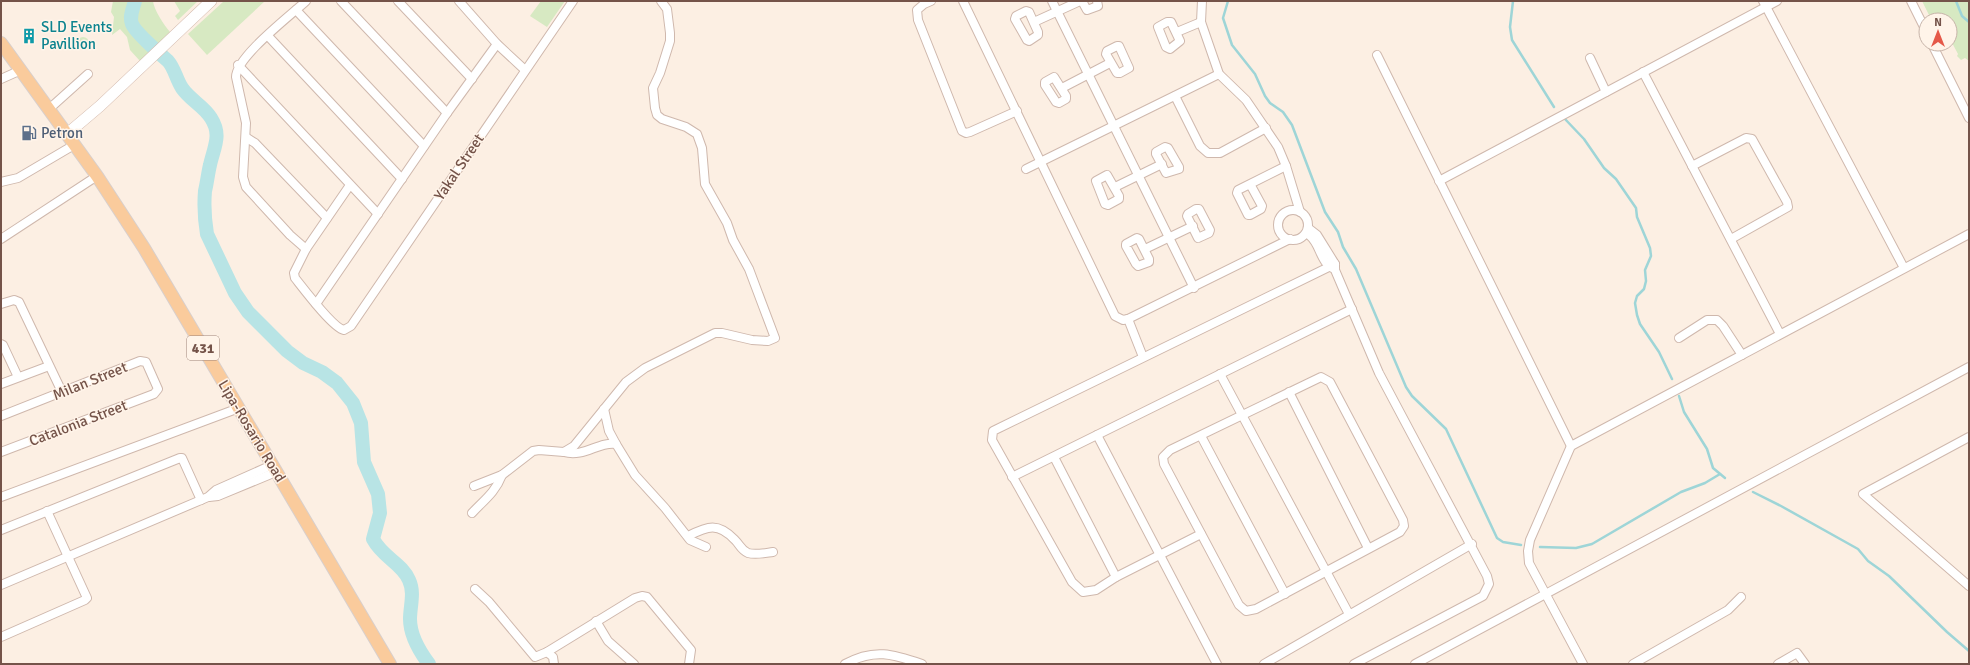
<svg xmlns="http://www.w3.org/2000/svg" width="1970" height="665" viewBox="0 0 1970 665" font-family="Signika,sans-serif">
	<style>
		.green { fill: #d7e9c2 }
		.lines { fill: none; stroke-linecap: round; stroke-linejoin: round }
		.stream { stroke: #9ed5d7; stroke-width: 2.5 }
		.river { stroke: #b8e4e5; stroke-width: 14 }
		.street-casing { stroke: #cfb8ad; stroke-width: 10 }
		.secondary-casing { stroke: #d2b7aa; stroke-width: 12 }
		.primary-casing { stroke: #d8cfcc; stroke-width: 14 }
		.street { stroke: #fff; stroke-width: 8 }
		.secondary { stroke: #fff; stroke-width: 11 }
		.primary { stroke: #facb9c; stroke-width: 12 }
		.labels { text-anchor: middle; stroke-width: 3; stroke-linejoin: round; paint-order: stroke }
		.shield { fill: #fff4e9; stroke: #9e8379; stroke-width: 1 }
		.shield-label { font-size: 14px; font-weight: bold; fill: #745349 }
		.culture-label { font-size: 15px; fill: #0d838f; stroke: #fff4e9; text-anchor: start }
		.service-label { font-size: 15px; fill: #4e5e75; stroke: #fff4e9; text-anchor: start }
		.street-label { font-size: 15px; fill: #745349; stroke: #fff4e9 }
	</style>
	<rect width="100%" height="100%" fill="#fcefe3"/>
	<g class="green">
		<path d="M113,1H153C154,10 164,25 170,32L140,61L130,50L127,37L120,29L112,35L114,17L111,12Z"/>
		<polygon points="174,1 198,1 178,20 175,16 180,11"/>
		<polygon points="224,1 265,1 207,55 188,34"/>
		<polygon points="541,1 565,1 547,27 530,16"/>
		<polygon points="1922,1 1969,1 1969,61 1965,58 1961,60 1957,56 1958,54 1950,39 1950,20 1940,20 1936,13 1929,15"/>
		<circle cx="83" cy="43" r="6"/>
	</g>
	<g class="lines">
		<g class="stream">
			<polyline points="1228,1 1223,18 1232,45 1255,74 1265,96 1270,103 1283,112 1292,125 1325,212 1338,232 1343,247 1356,269 1406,387 1412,396 1446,429 1497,538 1503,542 1521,545"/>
			<polyline points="1513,1 1510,27 1512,40 1554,107"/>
			<polyline points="1956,1 1962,16 1969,22"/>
			<polyline points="1564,118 1584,139 1604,168 1616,179 1636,208 1637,217 1650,248 1651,256 1645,270 1646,281 1644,289 1637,296 1635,303 1637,315 1640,324 1659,352 1672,379"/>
			<polyline points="1679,396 1684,412 1707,449 1713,468 1725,478"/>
			<polyline points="1753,492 1781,506 1858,549 1868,561 1889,576 1947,632 1969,651"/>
			<polyline points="1540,547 1576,548 1592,544 1681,492 1705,483 1720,474"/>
		</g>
		<path class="river" d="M135,1C133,9 129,16 132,24C135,32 160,54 168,61C175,69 176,79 182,88C190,100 204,106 211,118C222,135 214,147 210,165C208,173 207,183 205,191C204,203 205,222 207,234L235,293L248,312L287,351L303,363L322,372L337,383L353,403L361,423L364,462L378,494L380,513L373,539C383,558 402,563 409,580C415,593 410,606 410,619C410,635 420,652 429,664"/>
		<g class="street-casing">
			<g id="street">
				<path d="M306,1C290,16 236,57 236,77L246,123L243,177L246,187L290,235L306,249"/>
				<polyline points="341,1 447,113"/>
				<polyline points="398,1 472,79"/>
				<polyline points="459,1 497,44 525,70"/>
				<polyline points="931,1 924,4 917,10 918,20 962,131 966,133 970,132 1017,111"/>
				<polyline points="963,1 1115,316 1123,320 1128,319 1290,239"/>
				<polyline points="1052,1 1194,288"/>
				<polyline points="1082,1 1087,10 1098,6 1097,1"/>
				<polyline points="1202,1 1201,22 1219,74 1246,100 1278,147 1286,166 1300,212"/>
				<polyline points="1763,1 1904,268"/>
				<polyline points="1911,1 1926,31"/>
				<polyline points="296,10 424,146"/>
				<polygon points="1026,11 1029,12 1038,32 1038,35 1029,41 1027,40 1015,19 1016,16"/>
				<polyline points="1034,22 1080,1"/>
				<polygon points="1167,22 1171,22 1180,41 1170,49 1166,47 1158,27"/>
				<polyline points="1177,32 1201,22"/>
				<polyline points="268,36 402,179"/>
				<polyline points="1932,44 1969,118"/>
				<polygon points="1117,46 1119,46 1129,68 1120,73 1117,73 1106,54 1107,51"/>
				<polyline points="1377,55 1571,446"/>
				<polyline points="1590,58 1606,92"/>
				<polyline points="238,65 378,214"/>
				<polyline points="1643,72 1780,334"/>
				<polygon points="1054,77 1066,96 1066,99 1059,103 1056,102 1045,85 1045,82"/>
				<polyline points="1,79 21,70"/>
				<polyline points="1062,88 1110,63"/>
				<polyline points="1175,96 1200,146 1208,153 1220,153 1266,128"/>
				<polyline points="49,109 88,74"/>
				<polyline points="247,138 255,143 327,218"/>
				<polygon points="1165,147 1168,148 1179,167 1179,169 1166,173 1156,154 1156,152"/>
				<polyline points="1692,166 1746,138 1752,139 1787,202 1788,207 1731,239"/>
				<polyline points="1026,169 1219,74"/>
				<polygon points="1107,175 1119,196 1119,199 1108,205 1105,204 1096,181"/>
				<polyline points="1439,181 1777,1"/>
				<polyline points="1,182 18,178 74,145"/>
				<polyline points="1250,184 1262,206 1261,209 1250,215 1248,215 1237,193 1238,190 1286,166"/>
				<path d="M350,185L306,249L294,273L295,278C303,288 333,328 344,330L351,326L573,1"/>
				<polyline points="1115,187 1162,164"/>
				<polygon points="1196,209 1199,209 1210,230 1209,233 1198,238 1187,216 1188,214"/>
				<circle cx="1293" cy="225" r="15"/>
				<polyline points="1308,228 1317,235 1335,264 1335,270 1379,373 1487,576 1489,584 1483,596 1354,664"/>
				<path d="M1310,236C1321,245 1320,264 1335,269"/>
				<polygon points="1137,238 1139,239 1149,259 1149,262 1138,266 1136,264 1126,246 1126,244"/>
				<polyline points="1,239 97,176"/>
				<polyline points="1145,249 1193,226"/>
				<polyline points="1,304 14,300 19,302 62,392"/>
				<polyline points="316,304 447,113 497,44"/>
				<polyline points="1128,319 1143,357"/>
				<polyline points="1679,338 1707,320 1717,320 1723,326 1742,355"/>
				<polyline points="1,344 3,345 18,377"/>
				<polyline points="1220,374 1349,614"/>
				<polygon points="1321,377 1330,382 1403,520 1404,526 1400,532 1256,609 1246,611 1239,605 1164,464 1163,457 1170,450"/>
				<polyline points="1,384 49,366"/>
				<polyline points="1289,392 1368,548"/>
				<polyline points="604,409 609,431 616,444"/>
				<polyline points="1,416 140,361 146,362 158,389 154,394 1,452"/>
				<polyline points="1097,435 1217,664"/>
				<polyline points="1201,436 1285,594"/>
				<polyline points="1969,437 1863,494 1969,586"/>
				<path d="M564,452C584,458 599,441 616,444L635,475L665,508L690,540L706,547"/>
				<polyline points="1054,457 1116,577"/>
				<polyline points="1012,477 1352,309"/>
				<polyline points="474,486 502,475 533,451 539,450 564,452 574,446 626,382 645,368 715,333 722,333 752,340 768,341 775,338 749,269 733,240 727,223 705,184 702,148 697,134 686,127 662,119 657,115 655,108 653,88 660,73 670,41 670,33 667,9 661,1"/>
				<polyline points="1,497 239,408"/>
				<polyline points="209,497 218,496 276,472"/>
				<path d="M472,513C484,500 495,493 502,475"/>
				<polyline points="1,530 180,458 182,458 201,500"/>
				<polyline points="1201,534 1116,577 1096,590 1083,592 1072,582 992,440 993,431 1335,264"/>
				<path d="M688,536C708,526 718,522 735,540C740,545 741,550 748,553C756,555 765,553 773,552"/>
				<polyline points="1,585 208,497 216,490 272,465"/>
				<polyline points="475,589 489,602 535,657 547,652 635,598 642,596 647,597 691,650 689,664"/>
				<polyline points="596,621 608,641 634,664"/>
				<polyline points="1,637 85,600 87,598 47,511"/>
				<polyline points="547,652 553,657 554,664"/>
				<path d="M845,664C874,648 893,654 922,664"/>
				<polyline points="1264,664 1472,544"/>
				<polyline points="1415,664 1969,367"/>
				<polyline points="1583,664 1529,563 1528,551 1530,540 1571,446 1969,234"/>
				<polyline points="1633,664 1728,610 1741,597"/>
				<polyline points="1778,664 1797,653 1805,664"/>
			</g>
		</g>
		<g class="secondary-casing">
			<polyline id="secondary" points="67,134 100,106 211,1"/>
		</g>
		<g class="primary-casing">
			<polyline id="primary" points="1,43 97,176 144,248 390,664"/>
		</g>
		<use href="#street" class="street"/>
		<use href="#secondary" class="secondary"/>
		<use href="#primary" class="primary"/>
	</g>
	<defs>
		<g id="building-bare" transform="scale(1.2)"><path d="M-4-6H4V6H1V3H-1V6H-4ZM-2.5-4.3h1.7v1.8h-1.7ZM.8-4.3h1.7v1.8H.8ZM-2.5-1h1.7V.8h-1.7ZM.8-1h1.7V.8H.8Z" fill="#0f9aa8" stroke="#fff4e9" stroke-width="2.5" paint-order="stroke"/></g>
		<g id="fuel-bare" transform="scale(1.2)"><path d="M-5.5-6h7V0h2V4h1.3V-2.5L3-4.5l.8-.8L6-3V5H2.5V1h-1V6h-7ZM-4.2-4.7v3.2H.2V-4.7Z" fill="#5c6f8a" stroke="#fff4e9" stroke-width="2.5" paint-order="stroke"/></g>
	</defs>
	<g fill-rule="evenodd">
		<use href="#building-bare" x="29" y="36"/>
		<use href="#fuel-bare" x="29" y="133"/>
	</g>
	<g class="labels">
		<rect class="shield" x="187" y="336" width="32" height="24" rx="3"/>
		<g class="shield-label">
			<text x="203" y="353">431</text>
		</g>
		<g class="culture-label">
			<text x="41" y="32">SLD Events<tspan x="41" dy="17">Pavillion</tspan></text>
		</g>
		<g class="service-label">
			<text x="41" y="138">Petron</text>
		</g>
		<g class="street-label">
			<text transform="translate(459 167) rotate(-56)" y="5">Yakal Street</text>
			<text transform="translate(90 381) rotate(-22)" y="5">Milan Street</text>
			<text transform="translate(78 423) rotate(-21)" y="5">Catalonia Street</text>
			<text transform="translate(252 431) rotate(59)" y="5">Lipa-Rosario Road</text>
		</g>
	</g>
	<rect width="1970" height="665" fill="none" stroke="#745349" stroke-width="4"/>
	<g transform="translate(1938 32)"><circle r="19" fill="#fff4e9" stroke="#c7b4a9"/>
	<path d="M0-3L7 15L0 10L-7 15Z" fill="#e55949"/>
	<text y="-6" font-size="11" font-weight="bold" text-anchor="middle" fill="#745349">N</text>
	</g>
</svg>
